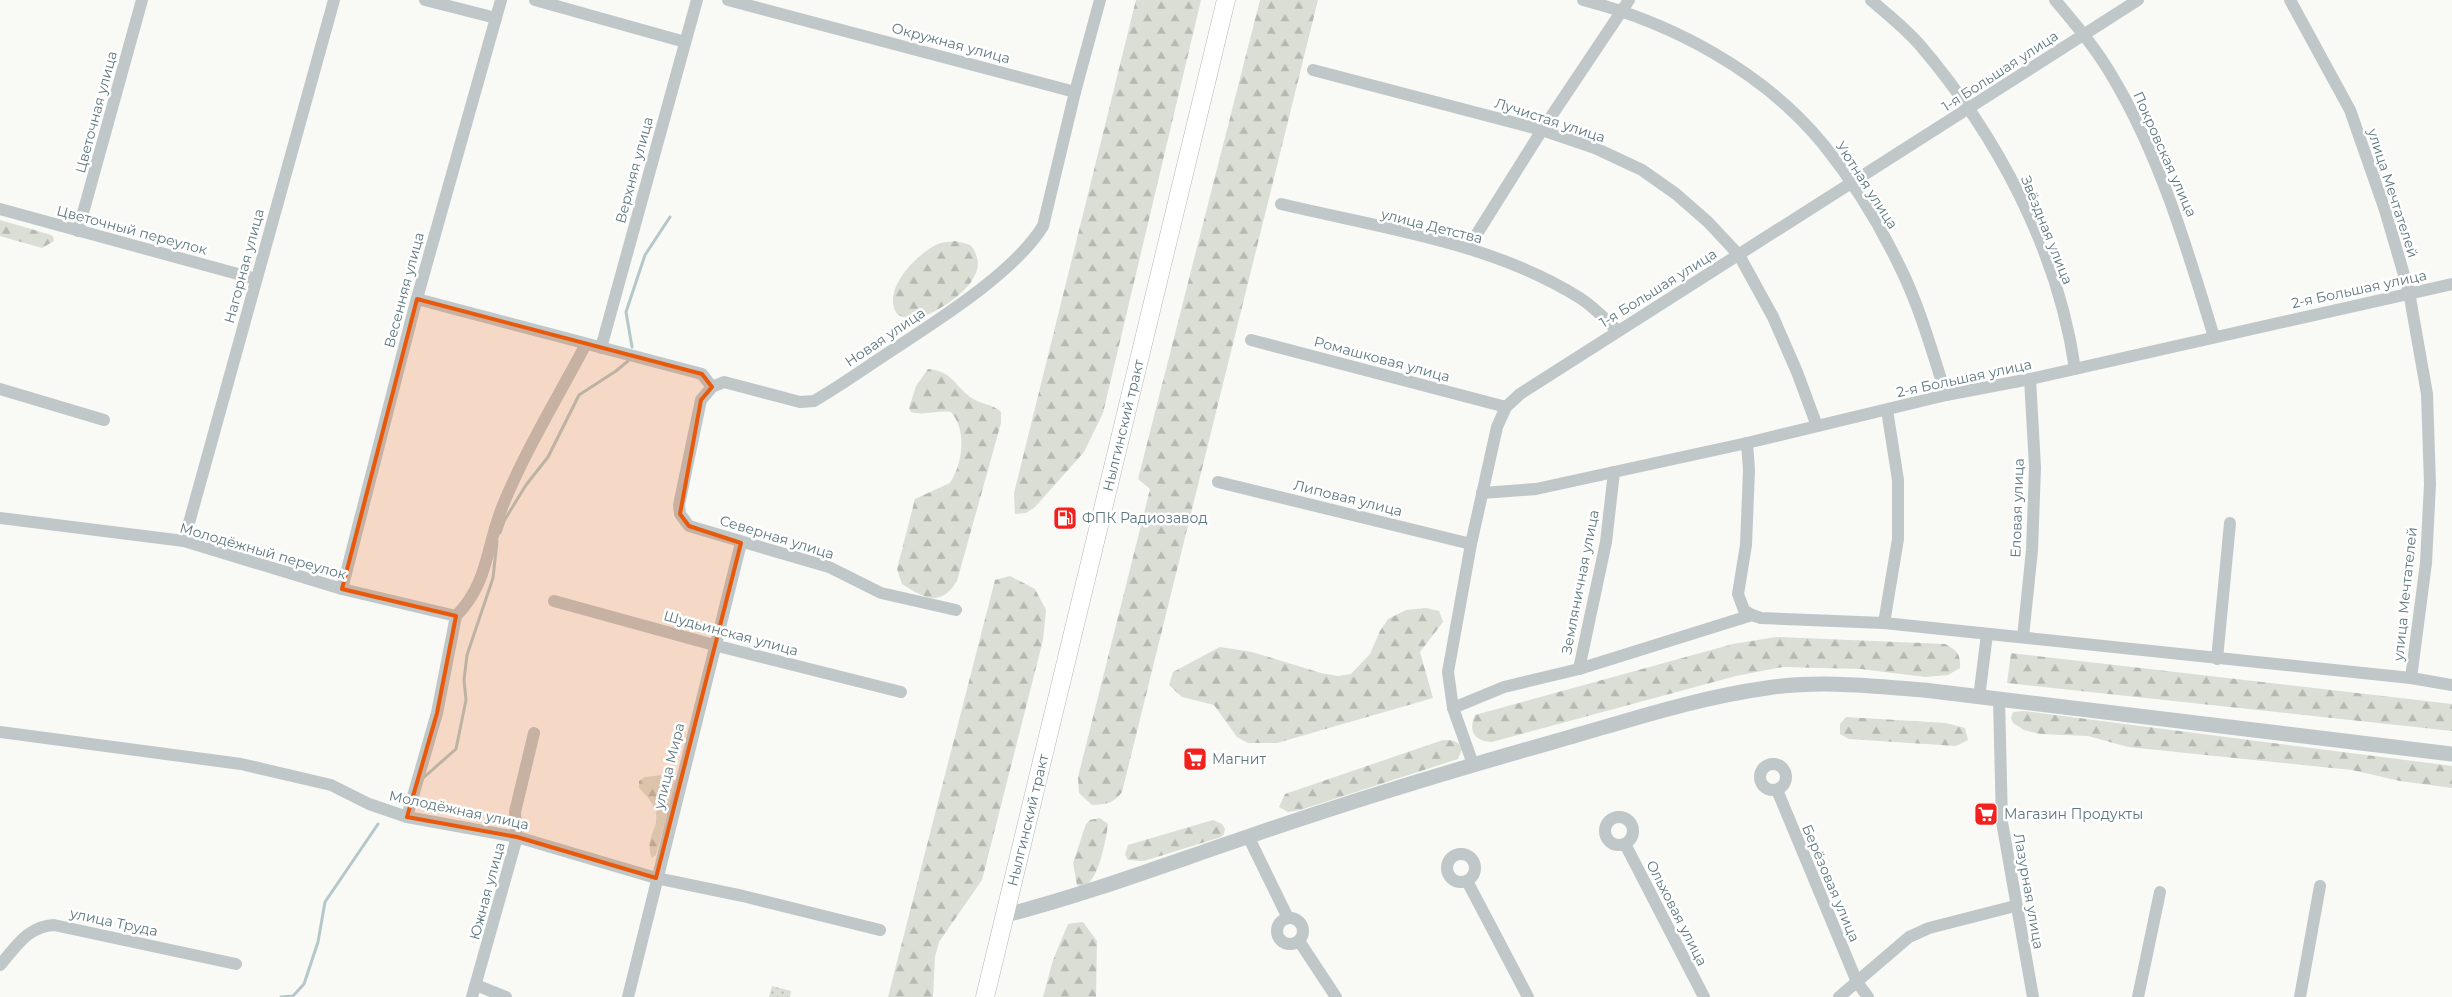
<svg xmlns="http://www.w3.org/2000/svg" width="2452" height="997" viewBox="0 0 2452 997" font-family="Montserrat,sans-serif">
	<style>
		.grass { fill: url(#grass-dots) }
		.forest { fill: url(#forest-firs) }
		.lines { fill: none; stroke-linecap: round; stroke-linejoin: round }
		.stream { stroke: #b5c8c9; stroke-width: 3 }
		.secondary-casing { stroke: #afbabd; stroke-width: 19 }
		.minor { stroke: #bfc7c9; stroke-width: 12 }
		.tertiary { stroke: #bfc7c9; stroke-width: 15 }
		.secondary { stroke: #fff; stroke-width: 18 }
		.marked { fill: #e8590c; fill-opacity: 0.2; stroke: #e8590c; stroke-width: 4; stroke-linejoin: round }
		.labels { text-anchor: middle; stroke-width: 5; stroke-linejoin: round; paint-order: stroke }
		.street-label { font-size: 14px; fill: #5d777e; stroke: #fff }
		.poi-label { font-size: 14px; fill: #5d777e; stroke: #fff; text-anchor: start }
	</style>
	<defs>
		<pattern id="grass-dots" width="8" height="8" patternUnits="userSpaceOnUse" patternTransform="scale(1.25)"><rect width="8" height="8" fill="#daded5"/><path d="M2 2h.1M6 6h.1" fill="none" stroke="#b4b9b2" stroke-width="1.8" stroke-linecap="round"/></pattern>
		<pattern id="forest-firs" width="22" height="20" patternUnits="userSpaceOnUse" patternTransform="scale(1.25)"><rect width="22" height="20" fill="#daded5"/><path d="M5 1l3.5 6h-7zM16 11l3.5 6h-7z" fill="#b4b9b2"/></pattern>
	</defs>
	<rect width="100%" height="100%" fill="#f9f9f6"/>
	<polygon class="grass" points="772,986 791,991 790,997 769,997"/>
	<g class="forest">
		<polygon points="1136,0 1201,0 1103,413 1084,452 1035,507 1026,513 1015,514 1014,493"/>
		<path d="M1260,0H1318L1122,792C1113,804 1106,804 1092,805L1079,793L1078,777L1150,489L1138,479Z"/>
		<polygon points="0,220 48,234 53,236 54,241 42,248 0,236"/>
		<path d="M955,241C959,242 966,243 970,245C974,248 976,254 977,258C985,284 934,317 912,319C906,319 901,316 897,314C881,290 916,255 936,245C941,242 949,242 955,241Z"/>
		<path d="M928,369C951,371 954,384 970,397C979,404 993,404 1001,412V423L957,581C940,608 924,598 902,584L897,569L915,499L950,483C963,463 967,430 951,412C937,410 925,416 911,412L909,408L916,386Z"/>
		<polygon points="1010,576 1035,589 1046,610 1043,640 982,880 939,942 935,957 933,997 888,997 995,580"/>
		<polygon points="1426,608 1439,611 1443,622 1420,652 1433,698 1277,743 1248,743 1237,737 1214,705 1182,697 1169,685 1173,672 1220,647 1252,652 1321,673 1338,676 1351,674 1370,654 1380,631 1388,619 1406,610"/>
		<path d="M1776,637L1945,644C1957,650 1961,655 1960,668L1948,675L1925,677L1861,669L1783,667L1736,676L1492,742C1474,741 1468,731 1475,715L1733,644Z"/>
		<polygon points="2011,653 2452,704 2452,731 2007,683"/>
		<polygon points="2024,711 2452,766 2452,788 2400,781 2352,770 2128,747 2088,736 2040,734 2024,730 2013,723 2011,718 2013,712"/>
		<polygon points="1846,717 1946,723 1965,728 1968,740 1956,746 1849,739 1840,734 1840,724"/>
		<path d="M1443,740C1452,740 1458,740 1462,749L1458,759L1300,810L1288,812L1279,807L1285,794Z"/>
		<path d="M670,774L674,777L676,786L656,855L652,858C641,829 676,824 639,788V781L645,777Z"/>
		<path d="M1100,818L1108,824C1106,839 1097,894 1077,885L1073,863L1086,824L1090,820Z"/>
		<polygon points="1213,820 1222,824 1225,829 1224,834 1221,837 1144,861 1128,860 1125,855 1128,845"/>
		<polygon points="1083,922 1097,941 1096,997 1043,997 1053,960 1068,924"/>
	</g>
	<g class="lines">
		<g class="stream">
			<polyline points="632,347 626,312 645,255 670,217"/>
			<polyline points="500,533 504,521 526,485 548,457 579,395 616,371 628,361"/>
			<polyline points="422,779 456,749 466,700 464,680 467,655 493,578 497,541"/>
			<polyline points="397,802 403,794"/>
			<polyline points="281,997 293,996 304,984 318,942 325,902 378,824"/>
		</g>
		<g class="secondary-casing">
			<g id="secondary">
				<path id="s1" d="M985,997L1226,0"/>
			</g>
		</g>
		<g class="minor">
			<polyline points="425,0 496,18"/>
			<polyline points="535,0 685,42"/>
			<polyline points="728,0 1075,92 1100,0"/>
			<path d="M1583,0C1673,23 1764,72 1823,144C1852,180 1878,222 1898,263C1919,304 1932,351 1946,395"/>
			<path d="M1871,0C1887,14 1905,28 1919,44C1997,135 2058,250 2075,369"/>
			<path d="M2055,0C2075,24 2096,48 2112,76C2160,156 2187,248 2214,337"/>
			<polyline points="2290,0 2350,110 2385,210 2409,292 2427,394 2430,484 2426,563 2411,678"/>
			<polyline points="1313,70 1542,130 1595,148 1642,170 1676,194 1708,222 1739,255 1773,317 1797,372 1817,426"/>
			<path d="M1281,204C1381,228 1491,242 1580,298C1594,307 1606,320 1618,331"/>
			<polyline points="0,209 256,279"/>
			<polyline points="78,231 142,0"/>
			<polyline points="1468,248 1542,130 1629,0"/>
			<polyline points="417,299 702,374 712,387"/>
			<polyline points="1251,340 1506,407"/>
			<polyline points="601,348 697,0"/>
			<polyline points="0,389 104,420"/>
			<polyline points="1747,443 1749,470 1746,545 1738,594 1744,610 1752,615"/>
			<polyline points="1218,482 1471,544"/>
			<polyline points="1482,493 1536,489 1747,443 1946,395 2030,379 2452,284"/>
			<polyline points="0,518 184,541 342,589 456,616"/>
			<polyline points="184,541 334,0"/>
			<polyline points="342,589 414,309 501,0"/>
			<polyline points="554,601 714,645 901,692"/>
			<path d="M956,610L881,593L829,567L689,526L680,514L679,505L701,400L712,387L724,382L800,402L814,401C840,386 865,368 891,351C938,320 1014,273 1043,226L1075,92"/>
			<polyline points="1884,623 1898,539 1898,480 1887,410"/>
			<polyline points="2023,637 2032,550 2035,467 2030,379"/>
			<polyline points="2217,659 2230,523"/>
			<polyline points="1579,669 1606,542 1614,472"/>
			<polyline points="1979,698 1987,634"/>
			<polyline points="1999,700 2002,822 2033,997"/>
			<polyline points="1453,708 1504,687 1579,669 1752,615 1761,618 1884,623 2411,678 2452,685"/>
			<polyline points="0,732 241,764 331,785 369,804 407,817 517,837 656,878 743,896 880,930"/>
			<circle cx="1773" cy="777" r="13"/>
			<polyline points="1473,764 1453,708 1448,672 1471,544 1497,427 1506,407 1520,394 2138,0"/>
			<polyline points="1777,790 1857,982 1868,997"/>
			<path d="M407,817L437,713L456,616C489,583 486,546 503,505C526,449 558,397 586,344"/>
			<circle cx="1619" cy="831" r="14"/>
			<polyline points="1248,836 1288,918"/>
			<polyline points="1625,844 1704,997"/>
			<circle cx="1461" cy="868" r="14"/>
			<polyline points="1467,881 1528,997"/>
			<circle cx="1290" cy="931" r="13"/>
			<polyline points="1299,941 1336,997"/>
			<path d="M0,965C16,947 28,926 54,925L236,964"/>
			<polyline points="476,985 506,997"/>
			<polyline points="472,997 517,837 515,812 534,733"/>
			<polyline points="628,997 741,543"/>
			<polyline points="1839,997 1909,937 1929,928 2015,906"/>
			<polyline points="2138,997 2160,892"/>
			<polyline points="2300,997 2320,886"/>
		</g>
		<path class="tertiary" d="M1006,915C1088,894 1167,864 1247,837C1348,802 1450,771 1553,742C1624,722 1694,698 1767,688C1819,680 1872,686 1924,690L2452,754"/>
		<use href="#secondary" class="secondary"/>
	</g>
	<path class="marked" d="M417,299L702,374L712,387L701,400L680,514L689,526L741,543L656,878L517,837L407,817L437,713L456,616L342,589Z"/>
	<defs>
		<g id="fuel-square" transform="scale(1.25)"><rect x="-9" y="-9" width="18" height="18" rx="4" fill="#f2211d" stroke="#fff"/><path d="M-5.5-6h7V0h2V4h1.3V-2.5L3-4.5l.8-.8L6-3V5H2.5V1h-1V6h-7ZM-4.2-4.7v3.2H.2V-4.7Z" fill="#fff"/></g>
		<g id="supermarket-square" transform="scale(1.25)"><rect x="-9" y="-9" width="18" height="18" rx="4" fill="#f2211d" stroke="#fff"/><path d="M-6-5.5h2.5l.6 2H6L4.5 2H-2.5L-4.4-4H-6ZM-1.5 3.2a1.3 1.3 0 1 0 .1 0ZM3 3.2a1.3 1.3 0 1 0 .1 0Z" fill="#fff"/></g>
	</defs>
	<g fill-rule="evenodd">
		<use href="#fuel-square" x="1065" y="518"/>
		<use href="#supermarket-square" x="1195" y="759"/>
		<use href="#supermarket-square" x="1986" y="814"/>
	</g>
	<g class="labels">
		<g class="street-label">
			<text transform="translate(951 43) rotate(15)" y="5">Окружная улица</text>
			<text transform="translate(2000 71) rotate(-33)" y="5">1-я Большая улица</text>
			<text transform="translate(96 112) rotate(-75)" y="5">Цветочная улица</text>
			<text transform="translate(1550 120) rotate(18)" y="5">Лучистая улица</text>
			<text transform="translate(2165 154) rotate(66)" y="5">Покровская улица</text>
			<text transform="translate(634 170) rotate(-75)" y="5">Верхняя улица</text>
			<text transform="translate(1867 185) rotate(57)" y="5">Уютная улица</text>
			<text transform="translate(2393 193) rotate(72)" y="5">улица Мечтателей</text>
			<text transform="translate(1432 226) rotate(14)" y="5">улица Детства</text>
			<text transform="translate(132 230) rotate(15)" y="5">Цветочный переулок</text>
			<text transform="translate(2047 230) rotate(68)" y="5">Звёздная улица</text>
			<text transform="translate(244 266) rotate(-75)" y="5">Нагорная улица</text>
			<text transform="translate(1658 288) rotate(-32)" y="5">1-я Большая улица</text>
			<text transform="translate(2359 289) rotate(-12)" y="5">2-я Большая улица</text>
			<text transform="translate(404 290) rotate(-75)" y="5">Весенняя улица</text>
			<text transform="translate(885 337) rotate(-34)" y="5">Новая улица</text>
			<text transform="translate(1382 359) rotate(15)" y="5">Ромашковая улица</text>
			<text transform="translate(1964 378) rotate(-12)" y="5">2-я Большая улица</text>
			<text dy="5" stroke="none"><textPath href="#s1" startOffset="588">Нылгинский тракт</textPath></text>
			<text transform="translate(1348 498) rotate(14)" y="5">Липовая улица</text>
			<text transform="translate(2017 508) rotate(-88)" y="5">Еловая улица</text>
			<text transform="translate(777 537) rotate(17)" y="5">Северная улица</text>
			<text transform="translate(263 551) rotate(16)" y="5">Молодёжный переулок</text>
			<text transform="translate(1580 582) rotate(-79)" y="5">Земляничная улица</text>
			<text transform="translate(2405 594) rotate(-84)" y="5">улица Мечтателей</text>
			<text transform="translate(731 633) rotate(15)" y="5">Шудьинская улица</text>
			<text transform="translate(669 766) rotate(-76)" y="5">улица Мира</text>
			<text transform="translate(459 810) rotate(12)" y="5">Молодёжная улица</text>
			<text dy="5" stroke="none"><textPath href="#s1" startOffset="182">Нылгинский тракт</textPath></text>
			<text transform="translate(1831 883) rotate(67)" y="5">Берёзовая улица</text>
			<text transform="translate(487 891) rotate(-75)" y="5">Южная улица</text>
			<text transform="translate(2029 891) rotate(80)" y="5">Лазурная улица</text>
			<text transform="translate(1677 913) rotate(63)" y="5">Ольховая улица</text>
			<text transform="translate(114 922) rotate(12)" y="5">улица Труда</text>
		</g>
		<g class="poi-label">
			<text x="1082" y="523">ФПК Радиозавод</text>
			<text x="1212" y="764">Магнит</text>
			<text x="2004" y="819">Магазин Продукты</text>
		</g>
	</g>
</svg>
